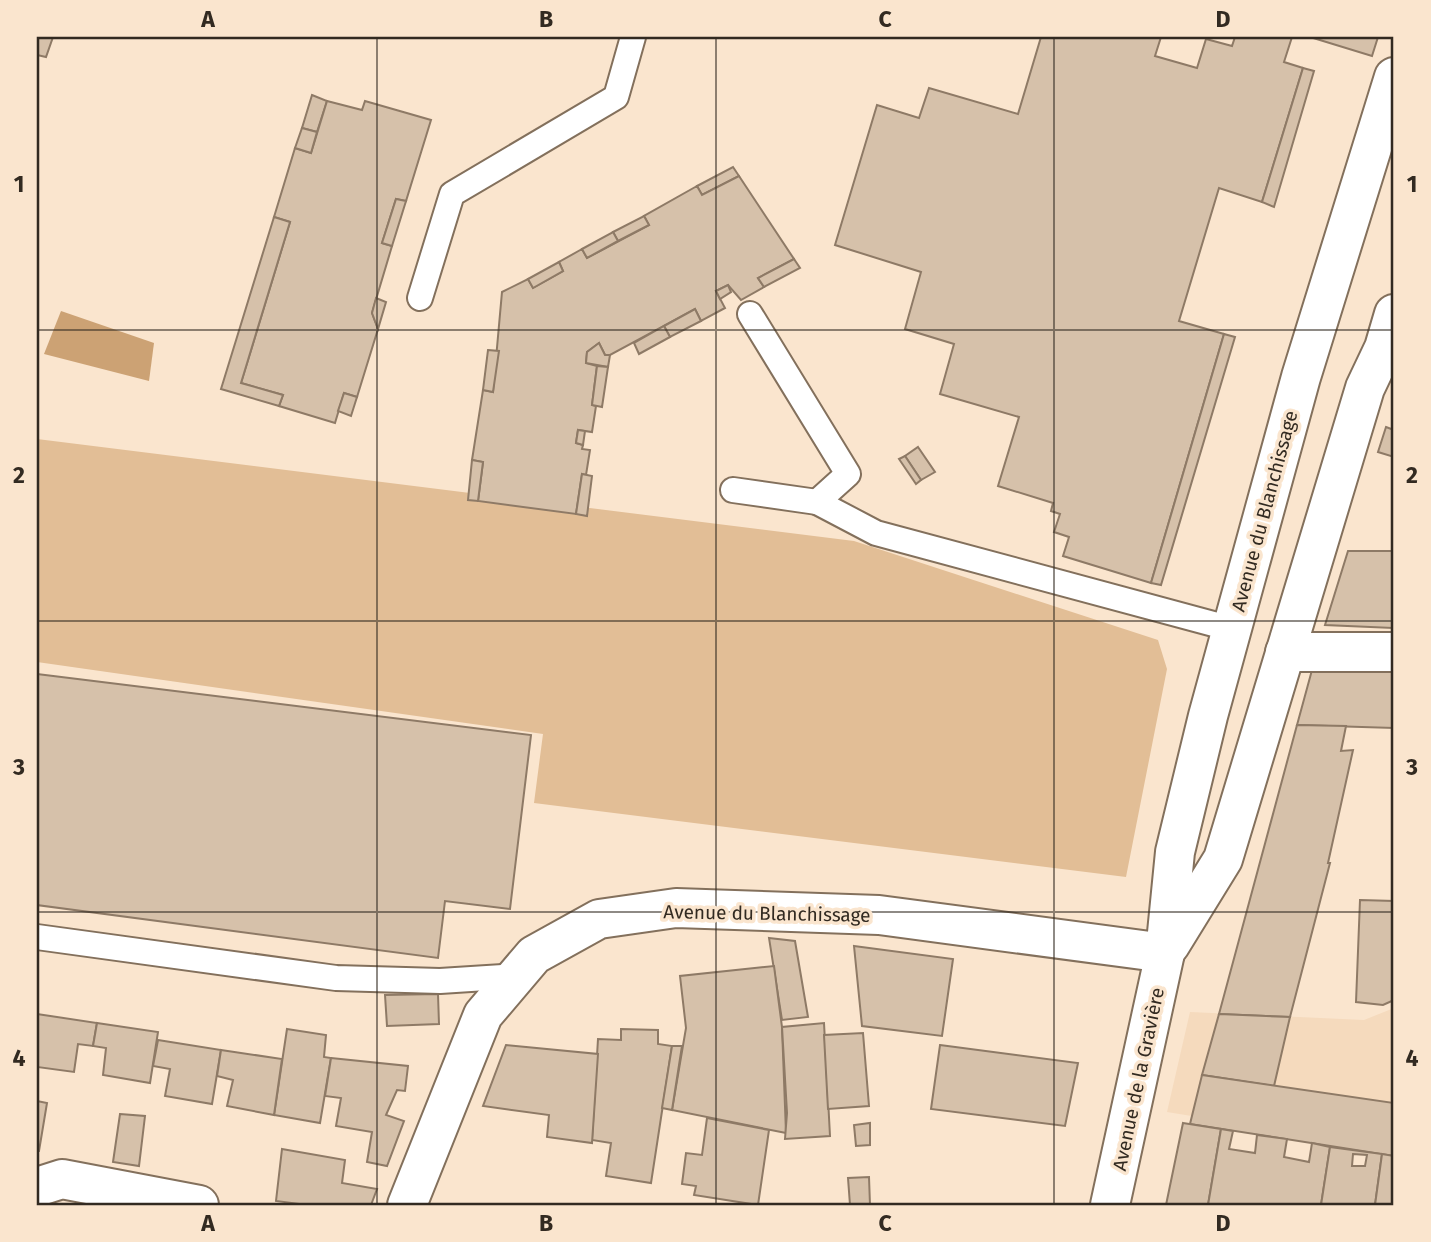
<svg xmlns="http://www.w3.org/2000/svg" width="1431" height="1242" viewBox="0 0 1431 1242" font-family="'Fira Sans',sans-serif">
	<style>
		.built { fill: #f5dabd }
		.green { fill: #e2be96 }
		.water { fill: #cca274 }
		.building { fill: #d6c1aa; stroke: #8e7a66; stroke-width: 2; fill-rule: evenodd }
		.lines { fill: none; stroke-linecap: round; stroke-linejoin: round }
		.lane-casing { stroke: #83705c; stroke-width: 28 }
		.street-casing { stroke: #83705c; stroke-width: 42 }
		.lane { stroke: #fff; stroke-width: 24 }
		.street { stroke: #fff; stroke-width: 38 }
		.grid { fill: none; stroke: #322a21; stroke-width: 2; stroke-opacity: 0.55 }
		.labels { text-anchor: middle; stroke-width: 7; stroke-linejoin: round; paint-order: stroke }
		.street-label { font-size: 19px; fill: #322a21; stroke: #fae5ce }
		.neatline { fill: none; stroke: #322a21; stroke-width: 2.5 }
		.grid-label { font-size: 23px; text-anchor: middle; font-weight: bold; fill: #322a21 }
	</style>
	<rect width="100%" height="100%" fill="#fae5ce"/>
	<polygon class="built" points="1394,1008 1394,1149 1167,1112 1190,1012 1364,1020"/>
	<polygon class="green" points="37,439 854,541 1158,640 1167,669 1126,877 534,803 543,734 37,662"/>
	<polygon class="water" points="61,311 154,343 149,381 44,354"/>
	<g class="building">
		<polygon points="37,37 53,37 46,57 37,55"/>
		<polygon points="1041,37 1161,37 1155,56 1197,68 1206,39 1232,46 1235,37 1292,37 1284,62 1303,68 1262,202 1219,188 1179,321 1224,334 1151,583 1063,556 1069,537 1054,532 1060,514 1051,511 1053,503 998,486 1019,417 940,394 954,344 905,329 921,272 835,245 877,105 919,118 929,88 1018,114"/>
		<polygon points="1310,37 1378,37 1372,56"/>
		<polygon points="1303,68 1314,71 1274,207 1262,202"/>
		<polygon points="312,95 327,101 317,132 302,128"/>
		<polygon points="327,101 362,110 365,101 431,120 406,201 396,199 382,243 392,246 372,313 378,329 357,397 344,393 335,423 279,406 283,395 241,383 290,222 274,217 295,148 311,153"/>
		<polygon points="302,128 317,132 311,153 295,148"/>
		<polygon points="733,167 739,176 702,195 697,186"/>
		<polygon points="739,176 794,259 758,278 764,287 741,300 728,285 716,291 725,308 701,321 695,309 610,355 605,355 599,343 587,352 586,363 597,366 592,405 596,406 592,432 578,430 576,443 583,445 582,449 590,450 586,475 582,474 576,514 478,501 483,462 472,460 483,390 493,392 502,292 528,279 533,288 563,271 559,262 582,249 587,258 649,225 644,216 697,186 702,195"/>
		<polygon points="396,199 406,201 392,246 382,243"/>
		<polygon points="644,216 649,225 618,241 613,232"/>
		<polygon points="274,217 290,222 241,383 283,395 279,406 221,389"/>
		<polygon points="613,232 618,241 587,258 582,249"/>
		<polygon points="794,259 800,268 764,287 758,278"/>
		<polygon points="559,262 563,271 533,288 528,279"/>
		<polygon points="728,285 731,292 720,299 716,291"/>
		<polygon points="376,298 386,302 378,329 372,313"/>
		<polygon points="695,309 701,321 670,337 664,326"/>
		<polygon points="664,326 670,337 639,354 634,343"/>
		<polygon points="1224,334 1235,337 1161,585 1151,583"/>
		<polygon points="599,343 605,355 610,355 608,367 586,363 587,352"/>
		<polygon points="488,350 499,351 493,392 483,390"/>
		<polygon points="597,366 608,367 602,407 592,405"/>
		<polygon points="344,393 357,397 351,416 338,411"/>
		<polygon points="1386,427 1394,430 1394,457 1378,452"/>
		<polygon points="578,430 585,431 583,445 576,443"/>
		<polygon points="918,447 935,472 921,480 905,456"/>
		<polygon points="905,456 921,480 916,484 899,459"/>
		<polygon points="472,460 483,462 478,501 468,500"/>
		<polygon points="582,474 592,476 587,516 576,514"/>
		<polygon points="1348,551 1394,551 1393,628 1325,625"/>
		<polygon points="1315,659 1394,663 1394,728 1297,725"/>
		<polygon points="37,674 531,735 510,909 445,901 438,958 37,905"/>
		<polygon points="1297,725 1346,726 1341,751 1353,750 1328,863 1330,863 1290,1017 1219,1014"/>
		<polygon points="1360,900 1394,901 1394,1000 1383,1005 1356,1002"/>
		<polygon points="769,938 795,941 808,1017 782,1020"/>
		<polygon points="854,946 953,959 942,1036 862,1026"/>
		<polygon points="774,966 782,1027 786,1133 672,1110 686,1028 680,976"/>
		<polygon points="438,994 439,1024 387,1026 385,995"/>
		<polygon points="37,1014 97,1023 93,1046 78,1044 74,1072 37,1067"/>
		<polygon points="1219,1014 1290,1017 1274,1086 1202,1075"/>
		<polygon points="97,1023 158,1032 150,1083 103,1075 106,1048 93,1046"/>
		<polygon points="824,1023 830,1136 785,1139 787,1113 782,1027"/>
		<polygon points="287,1029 326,1035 324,1057 331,1058 320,1123 274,1115"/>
		<polygon points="621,1029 658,1030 658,1044 672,1046 651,1183 606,1176 611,1143 592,1140 598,1039 621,1040"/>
		<polygon points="863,1033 869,1106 828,1109 824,1035"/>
		<polygon points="158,1040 221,1050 212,1104 165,1096 170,1069 153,1066"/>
		<polygon points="506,1045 598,1054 592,1143 547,1137 549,1115 483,1106"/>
		<polygon points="940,1045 1078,1063 1065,1126 931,1109"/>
		<polygon points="672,1046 682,1046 672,1110 662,1108"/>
		<polygon points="221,1050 282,1059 274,1115 227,1106 233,1080 217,1076"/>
		<polygon points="331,1058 408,1066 405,1091 397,1090 386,1115 404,1121 387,1166 367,1162 372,1132 336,1126 341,1098 325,1096"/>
		<polygon points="1202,1075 1394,1103 1394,1156 1190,1124"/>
		<polygon points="37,1101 47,1103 39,1151 37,1151"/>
		<polygon points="120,1114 145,1116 139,1166 113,1162"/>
		<polygon points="707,1118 769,1130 758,1205 694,1195 696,1186 682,1184 686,1153 702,1155"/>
		<polygon points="870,1123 870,1145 856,1146 854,1125"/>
		<polygon points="1183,1123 1221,1129 1208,1205 1166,1205"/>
		<polygon points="1221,1129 1233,1131 1229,1149 1255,1153 1257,1135 1287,1139 1284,1157 1309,1162 1312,1143 1330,1147 1321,1205 1208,1205"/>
		<path d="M1330,1147L1382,1154L1375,1205H1321ZM1353,1154L1367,1155L1365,1166H1352Z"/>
		<polygon points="282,1149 345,1160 342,1183 377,1189 371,1205 307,1205 276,1201"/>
		<polygon points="1382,1154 1394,1156 1394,1205 1375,1205"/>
		<polygon points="869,1177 870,1205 850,1205 848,1178"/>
	</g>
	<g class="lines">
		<g class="lane-casing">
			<g id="lane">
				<polyline points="420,298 452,194 616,97 633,37"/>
				<polyline points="750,314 848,474 817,502 876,533 1232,629"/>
				<polyline points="733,490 817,502"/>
				<polyline points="37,937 336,978 440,981 517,976"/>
			</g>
		</g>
		<g class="street-casing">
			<g id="street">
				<polyline points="1285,652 1394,652"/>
				<polyline points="1170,945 1223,859 1365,388 1384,348 1394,314"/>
				<polyline points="37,1187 62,1179 199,1205"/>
				<polyline points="407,1205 483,1015 534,955 599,919 676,908 879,915 1165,953"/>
				<polyline points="1110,1205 1165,953 1175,852 1208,716 1301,377 1394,77"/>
			</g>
		</g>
		<use href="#lane" class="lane"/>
		<use href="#street" class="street"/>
	</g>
	<path class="grid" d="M377,37V1205M716,37V1205M1054,37V1205M37,330H1394M37,621H1394M37,912H1394"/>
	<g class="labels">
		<g class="street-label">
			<text transform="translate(1264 511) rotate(-75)" y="7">Avenue du Blanchissage</text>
			<text transform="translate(767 913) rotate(1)" y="7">Avenue du Blanchissage</text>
			<text transform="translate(1138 1079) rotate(-78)" y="7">Avenue de la Gravière</text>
		</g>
	</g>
	<rect width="1431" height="1242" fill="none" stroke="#fae5ce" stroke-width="77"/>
	<rect x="38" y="38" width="1354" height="1166" class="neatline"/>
	<g class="grid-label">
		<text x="208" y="27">A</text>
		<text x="546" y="27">B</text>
		<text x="885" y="27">C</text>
		<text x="1223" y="27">D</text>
		<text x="19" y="192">1</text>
		<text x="1412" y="192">1</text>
		<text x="19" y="483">2</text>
		<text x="1412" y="483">2</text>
		<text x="19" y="775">3</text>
		<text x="1412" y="775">3</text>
		<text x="19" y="1066">4</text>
		<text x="1412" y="1066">4</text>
		<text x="208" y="1231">A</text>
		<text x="546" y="1231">B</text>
		<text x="885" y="1231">C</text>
		<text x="1223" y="1231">D</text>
	</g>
</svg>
